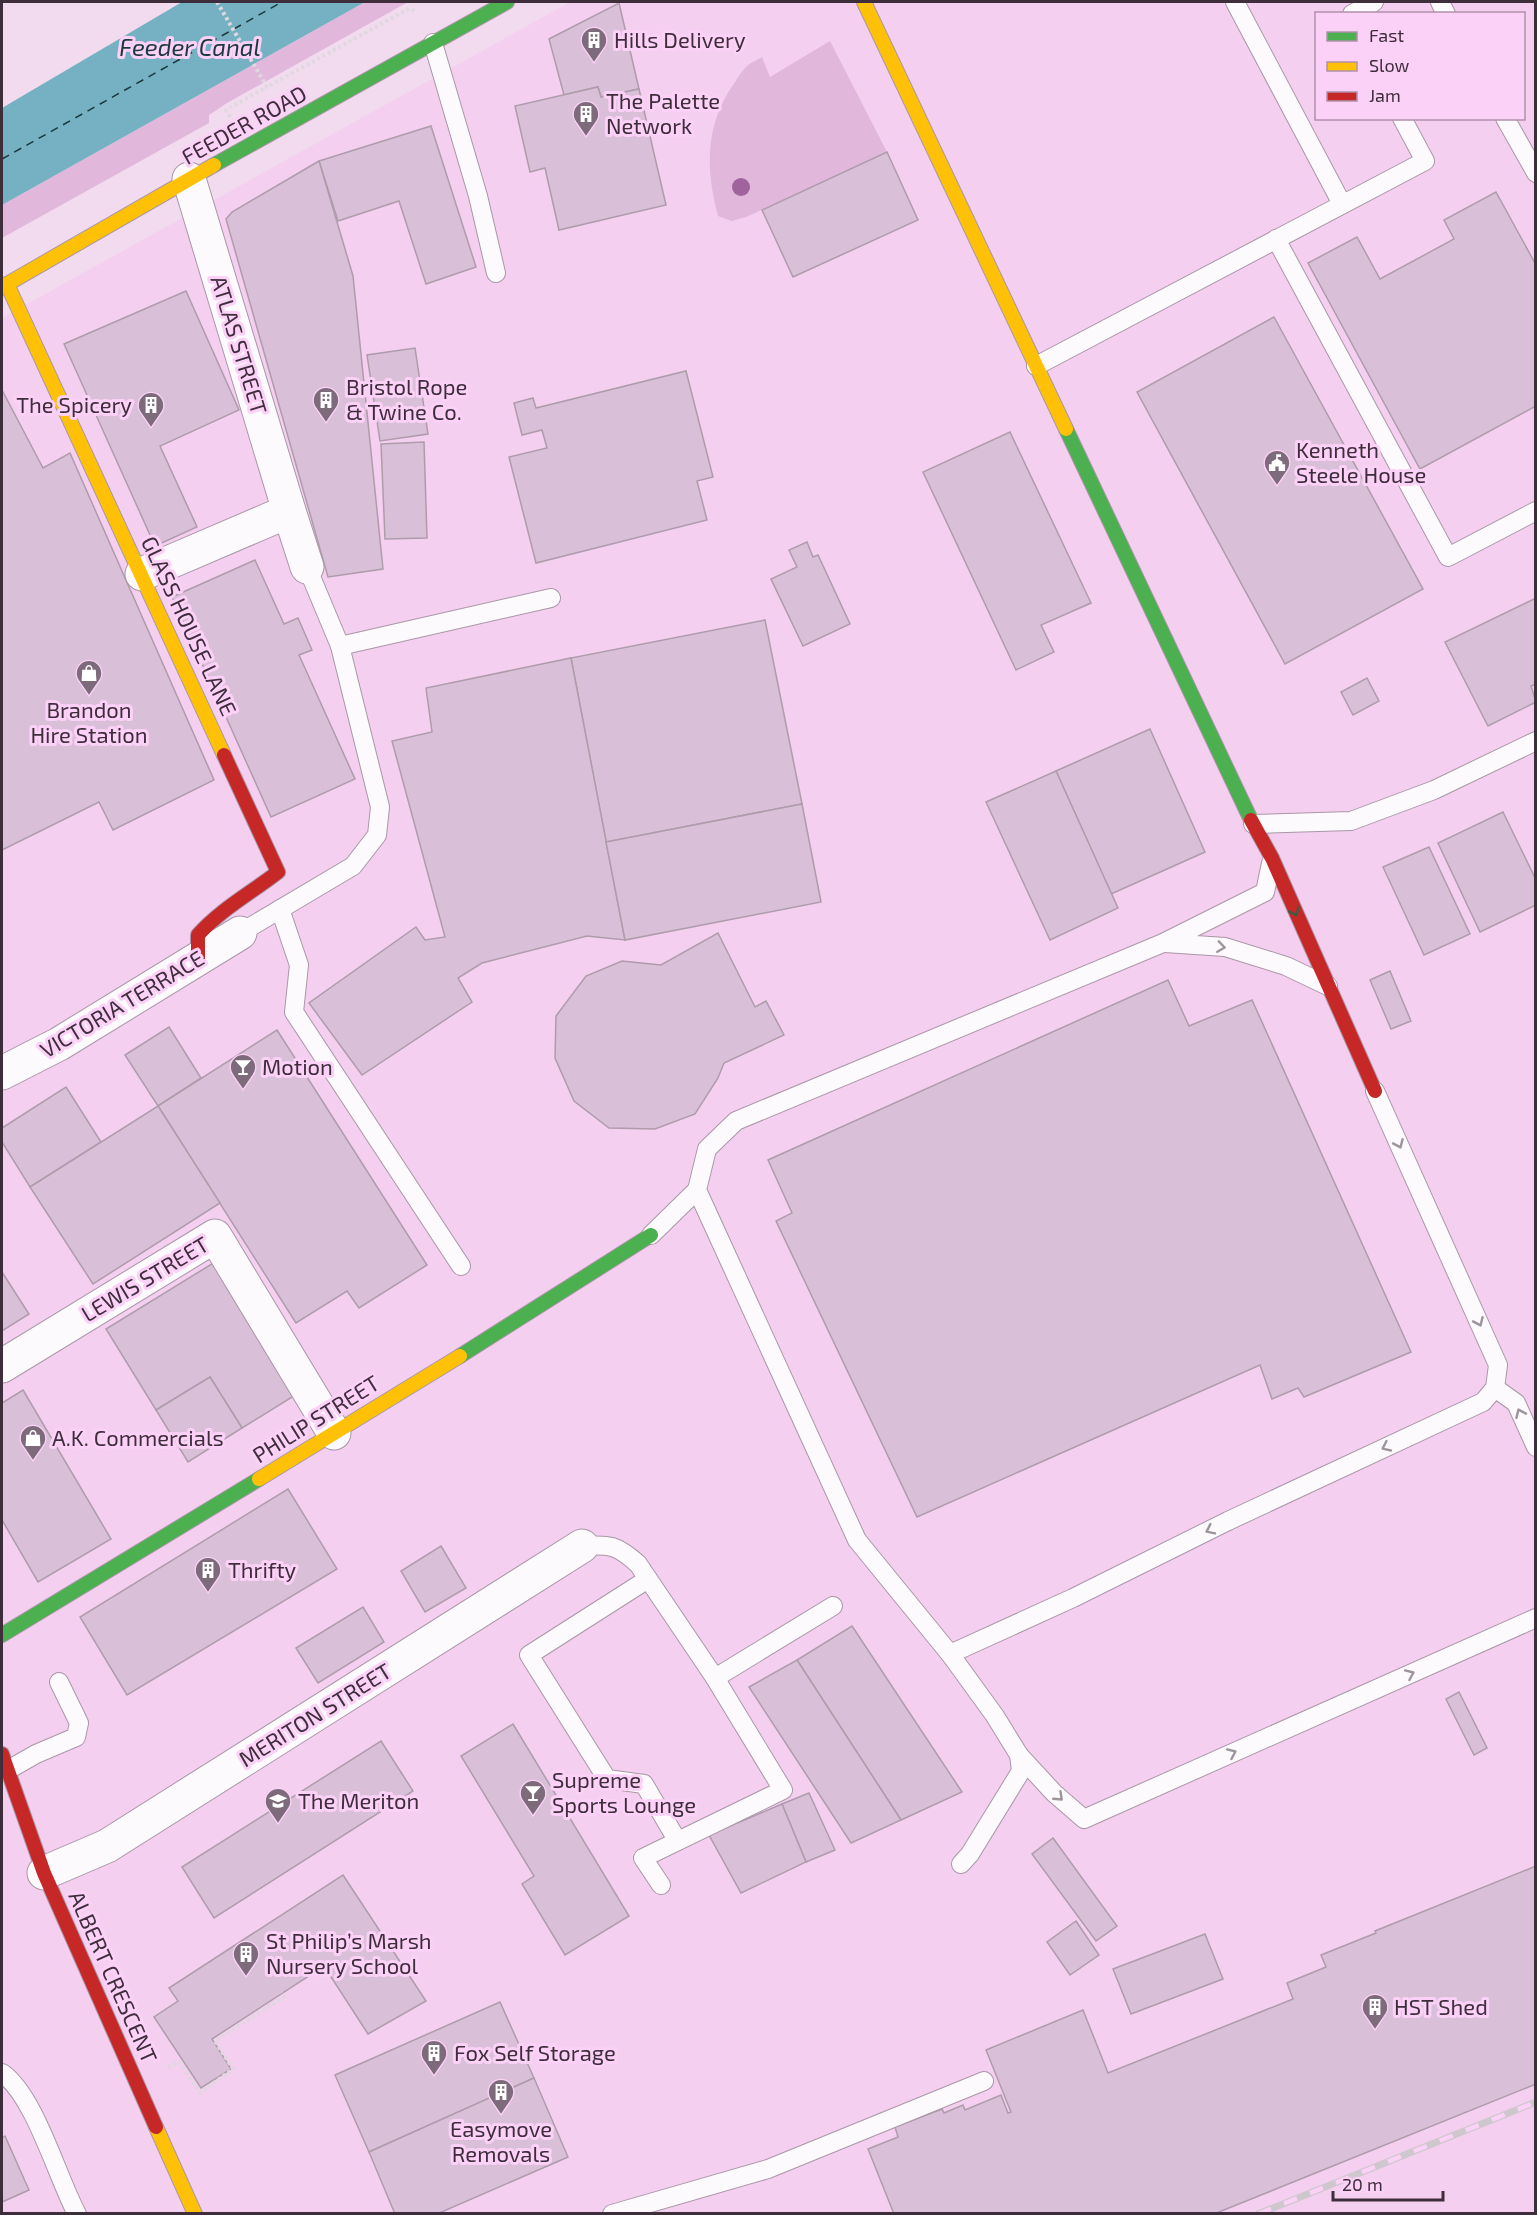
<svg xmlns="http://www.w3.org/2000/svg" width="1537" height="2215" viewBox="0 0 1537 2215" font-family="'Exo 2',sans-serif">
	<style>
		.built { fill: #f4cff0; fill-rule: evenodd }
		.green { fill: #e1b7dc }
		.water { fill: #75b1c2 }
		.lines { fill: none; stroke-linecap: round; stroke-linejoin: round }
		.ferry { stroke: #1b393e; stroke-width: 1.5; stroke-dasharray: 8 6; stroke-linecap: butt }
		.building { fill: #dabfd8; stroke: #ae9cab; stroke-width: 1.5 }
		.lane-casing { stroke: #a997a7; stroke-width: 20 }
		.street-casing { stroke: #a997a7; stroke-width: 35 }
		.fast-casing { stroke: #a997a7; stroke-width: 16 }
		.slow-casing { stroke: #a997a7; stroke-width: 16 }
		.jam-casing { stroke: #a997a7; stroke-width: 16 }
		.path { stroke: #e0d8df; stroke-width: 4; stroke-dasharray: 3 3; stroke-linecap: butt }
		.lane { stroke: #fdfafd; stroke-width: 18 }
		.street { stroke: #fdfafd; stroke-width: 33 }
		.fast { stroke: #4caf50; stroke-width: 14 }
		.slow { stroke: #ffc107; stroke-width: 14 }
		.jam { stroke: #c62828; stroke-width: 14 }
		.rail-casing { stroke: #cec7cd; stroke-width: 7 }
		.rail { stroke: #fcd1f7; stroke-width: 4.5; stroke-dasharray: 14; stroke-linecap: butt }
		.tree { fill: #9e649b }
		.oneway { stroke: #435b43 }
		.oneway2 { stroke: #9e949c }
		.labels { text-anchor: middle; stroke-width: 6; stroke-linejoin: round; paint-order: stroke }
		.poi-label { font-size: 22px; fill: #3e2e3c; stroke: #fcd1f7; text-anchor: start }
		.street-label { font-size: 22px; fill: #3e2e3c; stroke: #fcd1f7 }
		.water-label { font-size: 24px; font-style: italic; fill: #1b393e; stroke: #fcd1f7 }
	</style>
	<rect width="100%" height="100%" fill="#f2dbef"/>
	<path class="built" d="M570,2H1535V2213H2V318ZM1316,14H1524V118H1316Z"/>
	<g class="green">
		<polygon points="365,2 408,2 227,103 209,115 209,123 2,238 2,205"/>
		<path d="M830,41L887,152L746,217L732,221L718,216C705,168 705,124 735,82C738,77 742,71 746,67C750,63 757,60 762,57L770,77Z"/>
	</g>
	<polygon class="water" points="182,2 365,2 2,205 2,108"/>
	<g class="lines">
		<polyline class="ferry" points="2,159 282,2"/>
	</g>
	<g class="building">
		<polygon points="619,3 639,89 601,97 598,87 564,95 549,39"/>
		<polygon points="598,87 601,97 639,89 666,205 559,230 545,168 530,172 515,106"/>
		<polygon points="431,126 476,267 426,284 399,201 338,221 319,161"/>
		<polygon points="887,152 918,220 793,277 762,210"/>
		<polygon points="319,161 353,276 383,569 328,577 226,219 232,212"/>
		<polygon points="1496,192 1536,265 1536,406 1420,469 1308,263 1357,237 1380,279 1454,239 1444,220"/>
		<polygon points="186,291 239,410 160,446 197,527 155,546 64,344"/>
		<polygon points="1274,317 1423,589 1285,664 1137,392"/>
		<polygon points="415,348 428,434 380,441 367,355"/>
		<polygon points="686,371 713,477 697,481 707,520 536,563 509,457 547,448 542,430 522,435 514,403 533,398 536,408"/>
		<polygon points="2,390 43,468 70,453 214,780 113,830 99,802 2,850"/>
		<polygon points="1010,432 1091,603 1041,625 1054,652 1016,670 923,472"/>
		<polygon points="424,442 427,538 385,539 381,444"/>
		<polygon points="807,542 813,557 818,555 850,624 803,646 771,579 797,567 789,550"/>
		<polygon points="255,560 284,624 298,618 312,650 299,655 355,779 271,817 172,597"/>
		<polygon points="1536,598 1536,684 1531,686 1536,702 1488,726 1445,642"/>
		<polygon points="765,620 802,804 606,842 571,658"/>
		<polygon points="571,658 625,940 587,936 482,963 458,978 472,1002 362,1075 309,1003 416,927 425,940 445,937 392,741 432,732 426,688"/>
		<polygon points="1367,678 1379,701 1353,715 1341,692"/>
		<polygon points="1150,729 1205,852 1111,894 1056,771"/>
		<polygon points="1056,771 1118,908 1050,940 986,802"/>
		<polygon points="802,804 821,902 625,940 606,842"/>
		<polygon points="1503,812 1536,880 1536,905 1480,932 1438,843"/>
		<polygon points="1429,847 1470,934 1424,955 1383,867"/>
		<polygon points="718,933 755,1007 766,1001 784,1035 724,1063 718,1078 695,1114 655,1129 609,1128 574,1101 555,1058 556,1016 586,976 622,961 661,965"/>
		<polygon points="1390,971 1411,1021 1391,1029 1370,980"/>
		<polygon points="1168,980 1189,1026 1252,1000 1411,1352 1304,1397 1298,1388 1272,1399 1260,1365 917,1517 776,1221 792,1213 768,1160"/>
		<polygon points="169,1027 201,1078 158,1106 125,1055"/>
		<polygon points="277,1030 427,1265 359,1308 347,1291 296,1323 158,1106"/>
		<polygon points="66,1087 101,1142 30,1187 2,1142 2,1128"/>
		<polygon points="158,1106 220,1203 93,1284 30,1187"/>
		<polygon points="215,1262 297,1394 242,1428 210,1377 156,1410 106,1329"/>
		<polygon points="2,1272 29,1314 2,1331"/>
		<polygon points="210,1377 242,1428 188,1462 156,1410"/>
		<polygon points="23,1390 111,1539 38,1582 2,1520 2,1403"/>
		<polygon points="288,1489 337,1569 127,1695 80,1617"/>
		<polygon points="441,1546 466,1588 425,1612 401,1571"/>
		<polygon points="363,1607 384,1642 318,1683 296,1648"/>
		<polygon points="852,1626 962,1792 901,1820 797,1660"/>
		<polygon points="797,1660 901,1820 851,1843 749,1687"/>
		<polygon points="1459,1692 1487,1748 1474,1755 1446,1699"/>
		<polygon points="513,1724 629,1916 565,1955 522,1884 534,1876 461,1756"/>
		<polygon points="381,1741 413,1791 214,1918 182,1867"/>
		<polygon points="809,1793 835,1850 806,1862 782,1804"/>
		<polygon points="782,1804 806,1862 741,1893 709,1835"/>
		<polygon points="1053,1838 1117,1926 1096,1941 1032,1854"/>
		<polygon points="1536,1866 1536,2084 1214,2214 894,2214 868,2149 898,2137 895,2127 942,2109 944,2113 963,2105 965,2110 1001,2095 1008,2113 1011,2112 986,2050 1083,2010 1108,2073 1293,1999 1287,1983 1326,1967 1321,1955 1376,1933 1375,1931"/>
		<polygon points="343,1875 426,2001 368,2034 324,1966 212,2039 231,2069 201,2088 154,2017 178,2001 169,1988"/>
		<polygon points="1076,1921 1099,1955 1070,1975 1047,1942"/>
		<polygon points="1205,1934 1223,1979 1131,2014 1113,1969"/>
		<polygon points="500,2002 534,2078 369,2152 335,2075"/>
		<polygon points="534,2078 568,2157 437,2214 395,2214 369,2152"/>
		<polygon points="5,2136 29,2190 2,2202 2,2138"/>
	</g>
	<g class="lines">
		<g class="lane-casing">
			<g id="lane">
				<polyline points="1235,2 1342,204"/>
				<polyline points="1440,2 1446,14"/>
				<polyline points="1352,14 1374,2"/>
				<polyline points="433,43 478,196 496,273"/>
				<polyline points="1505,118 1536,173"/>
				<polyline points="1276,239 1448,557 1536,511"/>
				<polyline points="1036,366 1425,161 1402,118"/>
				<polyline points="340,646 551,598"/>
				<polyline points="1253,824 1351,821 1434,790 1536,741"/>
				<polyline points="1271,863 1265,892 1163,943 736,1121 707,1149 697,1190 857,1540 950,1654 1073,1598 1228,1521 1483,1402 1495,1388 1498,1365 1375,1091"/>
				<polyline points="280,909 299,965 294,1012 461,1266"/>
				<polyline points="240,933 353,866 377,835 380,807 340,646 307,567"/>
				<polyline points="1165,943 1225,947 1286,966 1328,986"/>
				<polyline points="651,1235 697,1190"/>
				<polyline points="1495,1388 1516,1403 1536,1447"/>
				<path d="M582,1546C610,1544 617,1545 638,1564L715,1678L833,1606"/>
				<polyline points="648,1579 529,1655 607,1779 644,1784 677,1840"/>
				<polyline points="950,1654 995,1716 1019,1755 1021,1771 970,1854 961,1864"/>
				<polyline points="1019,1755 1054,1793 1084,1819 1536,1618"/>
				<polyline points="8,1770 36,1754 76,1737 79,1723 59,1682"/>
				<polyline points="661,1885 643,1858 783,1790 715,1678"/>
				<path d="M2,2073C35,2096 57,2177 77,2214"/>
				<polyline points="612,2214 768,2169 984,2081"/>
			</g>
		</g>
		<g class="street-casing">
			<g id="street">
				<polyline points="289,511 307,567"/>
				<polyline points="142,574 289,511 189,179"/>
				<polyline points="2,1073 59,1044 240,933"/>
				<polyline points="2,1366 215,1236 334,1433"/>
				<polyline points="44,1873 107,1846 582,1546"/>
			</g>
		</g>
		<g class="fast-casing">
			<g id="fast">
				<polyline points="214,165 507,2"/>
				<polyline points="1066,429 1251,820"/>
				<polyline points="460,1356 651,1235"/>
				<polyline points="2,1635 259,1479"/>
			</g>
		</g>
		<g class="slow-casing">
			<g id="slow">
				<polyline points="864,2 1066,429"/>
				<polyline points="7,284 224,755"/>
				<polyline points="2,287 214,165"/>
				<polyline points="259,1479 460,1356"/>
				<polyline points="156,2127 195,2214"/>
			</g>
		</g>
		<g class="jam-casing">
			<g id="jam">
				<polyline points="1251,820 1272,858 1375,1091"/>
				<path d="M198,959V935C221,909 251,893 278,872L224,755"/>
				<polyline points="2,1754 44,1873 156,2127"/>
			</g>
		</g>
		<g class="path">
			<polyline points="217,2 267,87 410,8 415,12"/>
			<polyline points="230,117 226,110 267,87"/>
			<polyline points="168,2067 179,2062 200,2093 233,2069 215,2041 284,1997 281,1993"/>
		</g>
		<use href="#lane" class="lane"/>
		<use href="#street" class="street"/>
		<use href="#fast" class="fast"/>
		<use href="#slow" class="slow"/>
		<use href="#jam" class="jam"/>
		<g class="rail-casing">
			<polyline id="rail" points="1258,2214 1536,2102"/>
		</g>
		<use href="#rail" class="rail"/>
	</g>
	<circle class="tree" cx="741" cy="187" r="9"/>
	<defs><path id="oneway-chevron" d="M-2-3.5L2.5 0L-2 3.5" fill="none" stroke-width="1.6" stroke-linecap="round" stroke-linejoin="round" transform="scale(1.5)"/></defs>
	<use class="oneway" href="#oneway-chevron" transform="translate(1295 912) rotate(66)"/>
	<g class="oneway2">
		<use href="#oneway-chevron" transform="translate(1221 947) rotate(8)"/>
		<use href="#oneway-chevron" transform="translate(1399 1144) rotate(66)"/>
		<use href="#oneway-chevron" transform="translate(1479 1322) rotate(66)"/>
		<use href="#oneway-chevron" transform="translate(1520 1413) rotate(-114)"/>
		<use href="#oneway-chevron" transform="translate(1386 1447) rotate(155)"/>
		<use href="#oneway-chevron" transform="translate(1210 1530) rotate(154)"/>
		<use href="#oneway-chevron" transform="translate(1410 1674) rotate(-24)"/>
		<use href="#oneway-chevron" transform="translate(1232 1753) rotate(-24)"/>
		<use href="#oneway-chevron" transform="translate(1059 1797) rotate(43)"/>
	</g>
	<defs>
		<g id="building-pin" transform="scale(1.35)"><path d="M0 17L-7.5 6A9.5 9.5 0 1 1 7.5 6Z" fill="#7d6b7b" stroke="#fcd1f7"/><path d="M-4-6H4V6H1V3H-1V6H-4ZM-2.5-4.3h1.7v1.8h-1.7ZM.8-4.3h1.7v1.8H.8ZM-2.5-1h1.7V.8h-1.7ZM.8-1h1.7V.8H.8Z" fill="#fff"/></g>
		<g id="civic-pin" transform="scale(1.35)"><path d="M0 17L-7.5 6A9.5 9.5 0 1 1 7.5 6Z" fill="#7d6b7b" stroke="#fcd1f7"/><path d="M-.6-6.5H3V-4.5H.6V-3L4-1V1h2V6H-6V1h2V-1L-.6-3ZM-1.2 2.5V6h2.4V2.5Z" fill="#fff"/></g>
		<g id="shop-pin" transform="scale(1.35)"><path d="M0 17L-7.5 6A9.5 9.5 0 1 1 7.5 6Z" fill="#7d6b7b" stroke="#fcd1f7"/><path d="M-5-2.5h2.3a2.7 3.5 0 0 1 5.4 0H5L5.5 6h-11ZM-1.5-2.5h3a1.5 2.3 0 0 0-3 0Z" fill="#fff"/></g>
		<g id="bar-pin" transform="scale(1.35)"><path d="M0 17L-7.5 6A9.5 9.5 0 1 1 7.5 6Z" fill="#7d6b7b" stroke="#fcd1f7"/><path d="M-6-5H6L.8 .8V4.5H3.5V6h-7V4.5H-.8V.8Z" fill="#fff"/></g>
		<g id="school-pin" transform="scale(1.35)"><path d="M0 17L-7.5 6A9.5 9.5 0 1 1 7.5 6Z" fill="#7d6b7b" stroke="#fcd1f7"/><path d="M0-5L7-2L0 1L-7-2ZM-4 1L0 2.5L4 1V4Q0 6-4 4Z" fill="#fff"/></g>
	</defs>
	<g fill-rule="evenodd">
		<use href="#building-pin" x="594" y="40"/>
		<use href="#building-pin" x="586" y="114"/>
		<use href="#building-pin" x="326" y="400"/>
		<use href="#building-pin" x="151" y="405"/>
		<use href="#civic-pin" x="1277" y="463"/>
		<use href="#shop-pin" x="89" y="673"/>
		<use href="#bar-pin" x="243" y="1067"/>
		<use href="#shop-pin" x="33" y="1438"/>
		<use href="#building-pin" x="208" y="1570"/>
		<use href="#bar-pin" x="533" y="1793"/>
		<use href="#school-pin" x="278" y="1801"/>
		<use href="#building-pin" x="246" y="1954"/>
		<use href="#building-pin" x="1375" y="2007"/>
		<use href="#building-pin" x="434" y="2053"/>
		<use href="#building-pin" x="501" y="2092"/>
	</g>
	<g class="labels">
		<g class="poi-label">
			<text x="614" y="48">Hills Delivery</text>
			<text x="606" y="109">The Palette<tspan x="606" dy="25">Network</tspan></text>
			<text x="346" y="395">Bristol Rope<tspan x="346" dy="25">&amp; Twine Co.</tspan></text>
			<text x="132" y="413" text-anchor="end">The Spicery</text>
			<text x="1296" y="458">Kenneth<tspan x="1296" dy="25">Steele House</tspan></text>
			<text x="89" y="718" text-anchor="middle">Brandon<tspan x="89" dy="25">Hire Station</tspan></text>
			<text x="262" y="1075">Motion</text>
			<text x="52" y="1446">A.K. Commercials</text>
			<text x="228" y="1578">Thrifty</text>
			<text x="552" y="1788">Supreme<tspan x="552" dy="25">Sports Lounge</tspan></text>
			<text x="298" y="1809">The Meriton</text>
			<text x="266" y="1949">St Philip’s Marsh<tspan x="266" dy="25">Nursery School</tspan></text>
			<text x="1394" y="2015">HST Shed</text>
			<text x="454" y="2061">Fox Self Storage</text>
			<text x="501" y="2137" text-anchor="middle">Easymove<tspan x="501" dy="25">Removals</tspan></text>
		</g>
		<g class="street-label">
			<text transform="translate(244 125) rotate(-29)" y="8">FEEDER ROAD</text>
			<text transform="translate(239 345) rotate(73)" y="8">ATLAS STREET</text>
			<text transform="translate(189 626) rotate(65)" y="8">GLASS HOUSE LANE</text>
			<text transform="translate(122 1004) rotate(-31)" y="8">VICTORIA TERRACE</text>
			<text transform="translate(145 1279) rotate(-31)" y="8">LEWIS STREET</text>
			<text transform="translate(316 1419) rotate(-32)" y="8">PHILIP STREET</text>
			<text transform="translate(315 1715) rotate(-32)" y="8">MERITON STREET</text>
			<text transform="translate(113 1977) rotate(66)" y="8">ALBERT CRESCENT</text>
		</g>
		<g class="water-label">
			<text x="190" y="56">Feeder Canal</text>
		</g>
	</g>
	<rect width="1537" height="2215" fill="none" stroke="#3e2e3c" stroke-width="6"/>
	<rect x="1315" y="12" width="210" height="108" fill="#fcd1f7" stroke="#b090ac" stroke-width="1.5"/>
	<rect x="1327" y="32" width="30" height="9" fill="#4caf50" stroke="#b090ac" stroke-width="1.5"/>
	<text x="1369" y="42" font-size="18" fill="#3e2e3c">Fast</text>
	<rect x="1327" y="62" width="30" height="9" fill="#ffc107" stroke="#b090ac" stroke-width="1.5"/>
	<text x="1369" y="72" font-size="18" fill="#3e2e3c">Slow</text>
	<rect x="1327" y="92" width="30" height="9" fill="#c62828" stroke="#b090ac" stroke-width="1.5"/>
	<text x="1369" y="102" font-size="18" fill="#3e2e3c">Jam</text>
	<path d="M1333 2191v9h110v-9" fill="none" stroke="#3e2e3c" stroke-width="3"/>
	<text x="1342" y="2191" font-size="18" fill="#3e2e3c" stroke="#fcd1f7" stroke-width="4.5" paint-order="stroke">20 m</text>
</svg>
